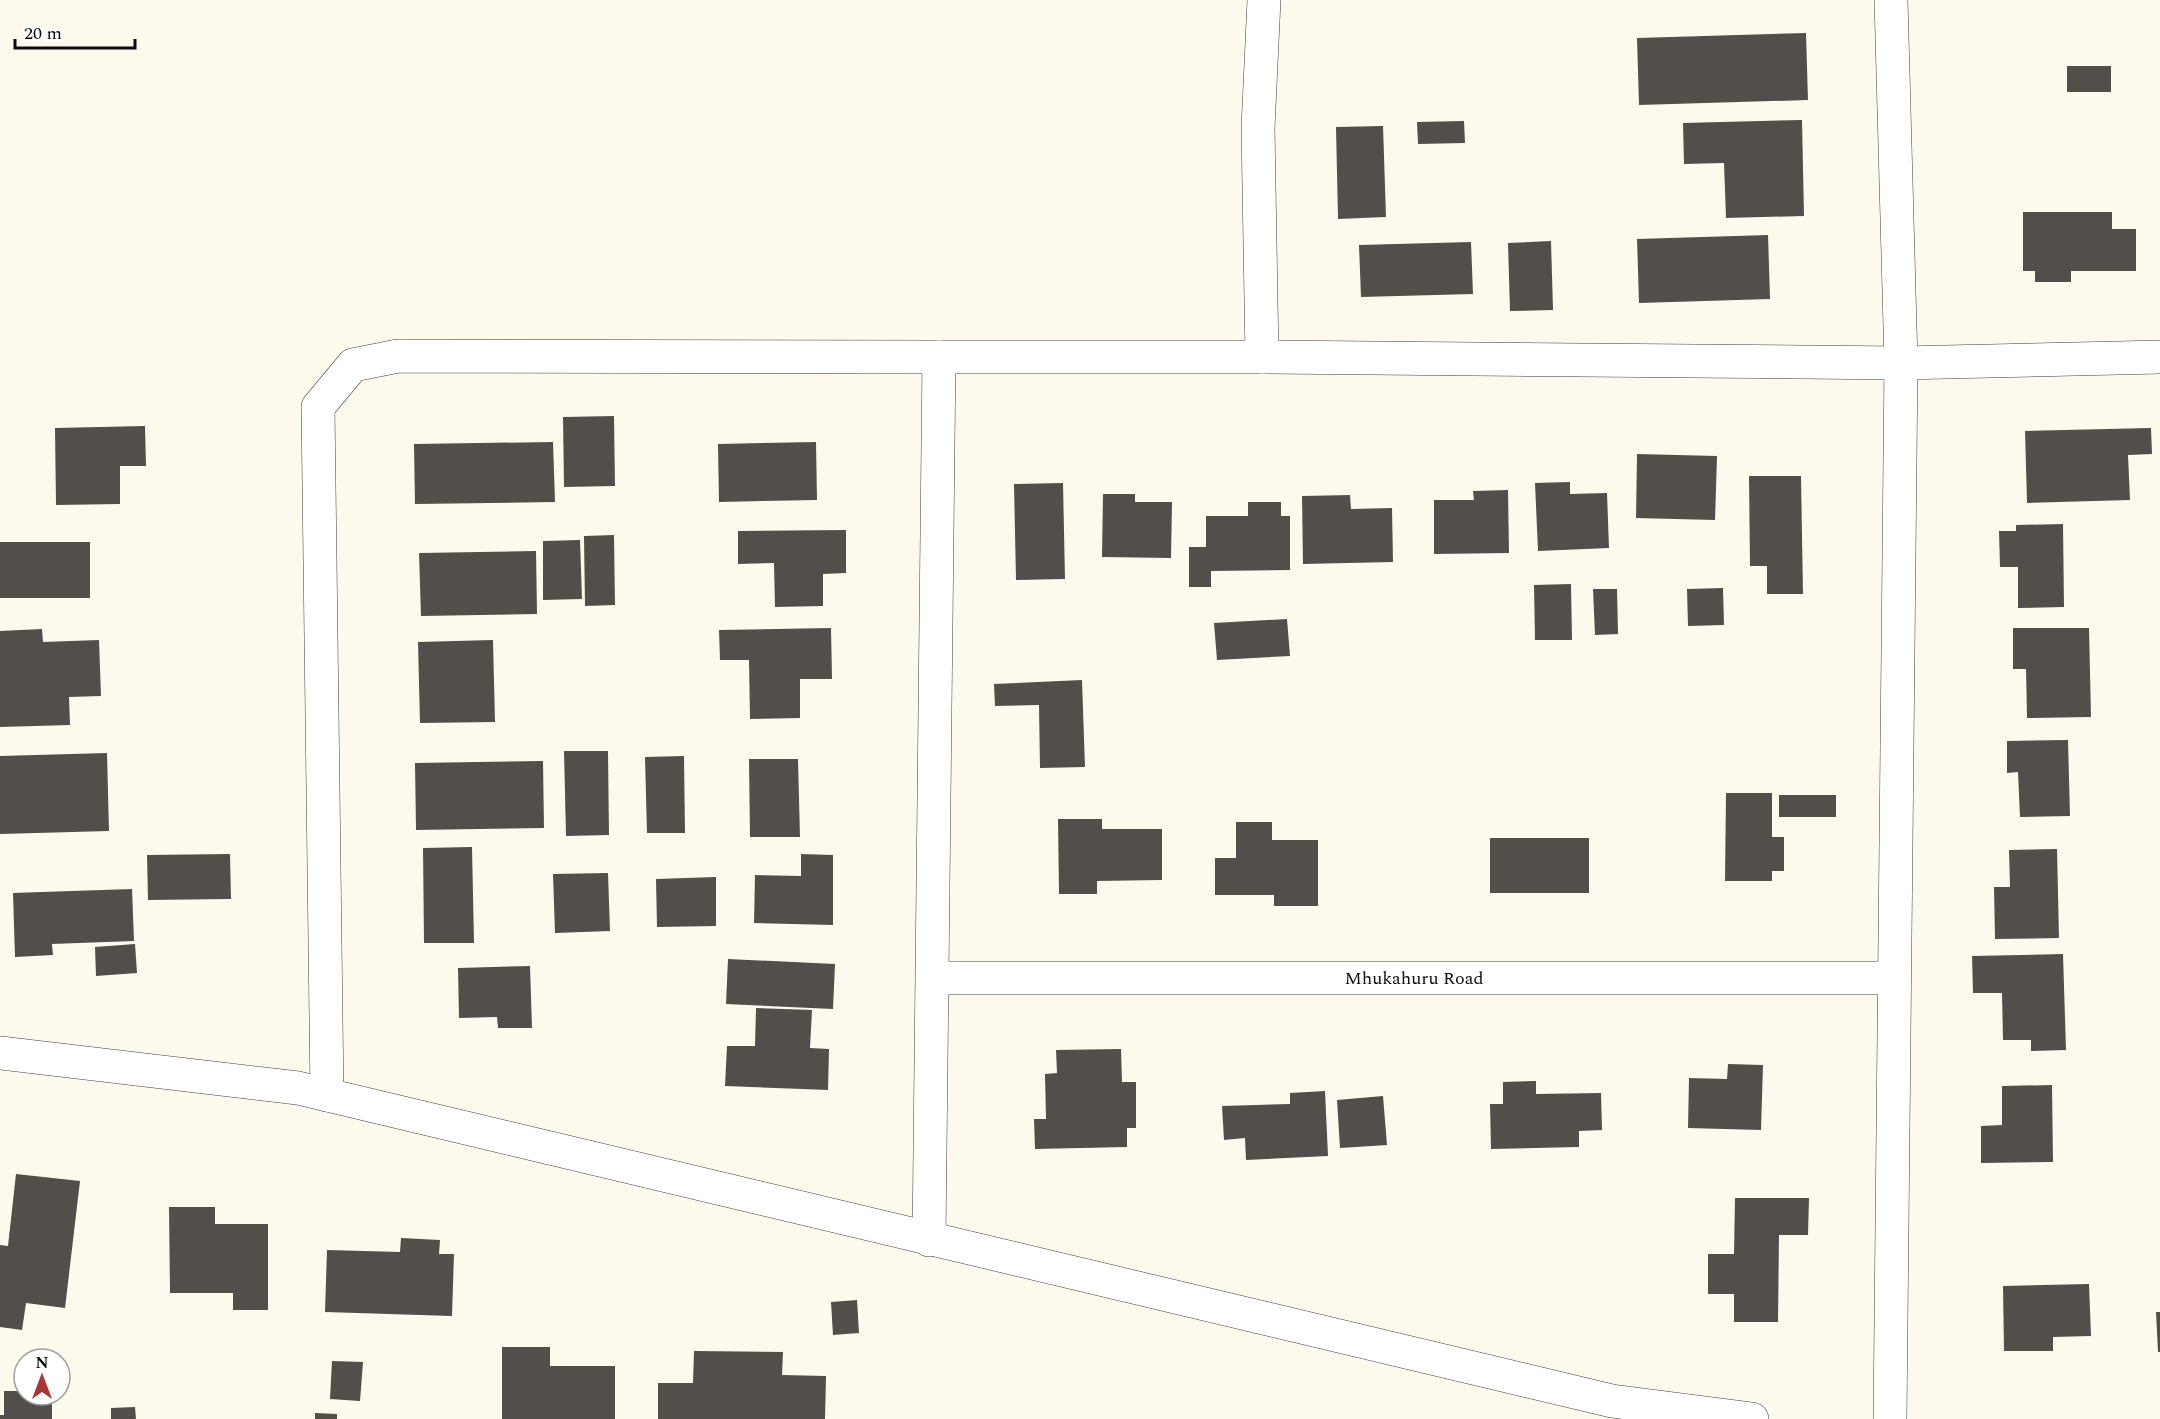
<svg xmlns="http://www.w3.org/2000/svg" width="2160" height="1419" viewBox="0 0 2160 1419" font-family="Spectral,serif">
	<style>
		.building { fill: #534e4a }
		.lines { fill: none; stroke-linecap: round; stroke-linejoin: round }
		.minor-casing { stroke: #3f3f3f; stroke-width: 34 }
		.minor { stroke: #fff; stroke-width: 33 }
		.labels { text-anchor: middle; stroke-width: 6; stroke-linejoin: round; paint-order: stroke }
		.street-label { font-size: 18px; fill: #0c0c0c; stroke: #fff }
	</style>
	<rect width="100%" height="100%" fill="#fdfaed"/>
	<g class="building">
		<polygon points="1806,33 1808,100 1639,105 1637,38"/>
		<rect x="2067" y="66" width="44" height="26"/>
		<polygon points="1802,120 1804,216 1726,218 1724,163 1684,164 1683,123"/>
		<polygon points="1464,121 1465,143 1418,144 1417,122"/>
		<polygon points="1383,126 1386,217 1338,219 1336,127"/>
		<polygon points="2023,212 2112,212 2112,229 2136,229 2136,271 2071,271 2071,282 2035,282 2035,271 2023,271"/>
		<polygon points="1768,235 1770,299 1639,303 1637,239"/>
		<polygon points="1551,241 1553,310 1510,311 1508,243"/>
		<polygon points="1471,242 1473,294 1361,297 1359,245"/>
		<polygon points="614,416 615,486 564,487 563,417"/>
		<polygon points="145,426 146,466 120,466 120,504 56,505 55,428"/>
		<polygon points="2151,428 2152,454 2128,455 2130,500 2027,503 2025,431"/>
		<polygon points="553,442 555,502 415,504 414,444"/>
		<polygon points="816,442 817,500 719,502 718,444"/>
		<polygon points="1637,454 1717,456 1715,520 1636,518"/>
		<polygon points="1749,476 1801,476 1803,594 1767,594 1767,566 1750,566"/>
		<polygon points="1570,482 1570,494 1607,493 1609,548 1538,551 1535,483"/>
		<polygon points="1063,483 1065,579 1016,580 1014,484"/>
		<polygon points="1508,490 1509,553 1434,554 1434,500 1474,500 1473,491"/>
		<polygon points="1103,494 1135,494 1135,502 1172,502 1171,558 1102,557"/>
		<polygon points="1350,495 1351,509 1392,508 1393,562 1303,564 1302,496"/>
		<polygon points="1248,502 1281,502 1281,516 1290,516 1290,570 1211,571 1211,587 1189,587 1189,547 1206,547 1206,516 1248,516"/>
		<polygon points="2063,524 2064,607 2018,608 2018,567 2000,567 1999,531 2016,531 2016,525"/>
		<polygon points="846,530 846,573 823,574 823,606 775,607 774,563 738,564 738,531"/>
		<polygon points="614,535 615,605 585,606 584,536"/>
		<polygon points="580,540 582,599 543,600 543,541"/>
		<rect x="0" y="542" width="90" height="56"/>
		<polygon points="536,551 537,614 421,616 419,553"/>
		<polygon points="1571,584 1572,640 1535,640 1534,585"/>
		<polygon points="1723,588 1724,625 1688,626 1687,589"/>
		<polygon points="1593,589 1617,589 1618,634 1595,635"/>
		<polygon points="1287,619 1290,656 1217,660 1214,623"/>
		<polygon points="831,628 832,679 800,679 800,718 750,719 749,660 720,660 719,630"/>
		<polygon points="2013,628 2089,628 2091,717 2027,718 2026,669 2013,669"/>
		<polygon points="42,629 43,642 99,640 101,696 69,697 70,725 0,727 0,631"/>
		<polygon points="493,640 495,722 420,723 418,642"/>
		<polygon points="1082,680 1085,767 1040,768 1039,705 995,706 994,684"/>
		<polygon points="2068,740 2070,816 2020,817 2018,772 2007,773 2007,741"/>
		<polygon points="564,751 608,751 609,835 566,836"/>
		<polygon points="107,753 109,831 0,834 0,756"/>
		<polygon points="684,756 685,833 647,833 645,757"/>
		<polygon points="749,759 798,759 800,837 750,837"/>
		<polygon points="543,761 544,828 416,830 415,763"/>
		<polygon points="1726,793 1772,793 1772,837 1784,837 1784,871 1772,871 1772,881 1725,881"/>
		<rect x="1779" y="795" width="57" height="22"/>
		<polygon points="1058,819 1102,819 1102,829 1162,829 1162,880 1097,881 1097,894 1059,894"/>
		<polygon points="1236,822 1272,822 1272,840 1318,840 1318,906 1274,906 1274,895 1215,895 1215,858 1236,858"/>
		<rect x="1490" y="838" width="99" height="55"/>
		<polygon points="472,847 474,943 424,943 423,848"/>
		<polygon points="2057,849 2059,938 1995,939 1994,887 2010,887 2009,850"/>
		<polygon points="230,854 231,899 148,900 147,855"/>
		<polygon points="801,854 833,855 833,925 754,923 755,875 801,876"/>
		<polygon points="608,873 610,931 555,933 553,874"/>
		<polygon points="716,877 716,926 657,927 656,879"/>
		<polygon points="132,889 134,941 52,944 53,955 15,957 13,893"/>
		<polygon points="135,944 137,973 96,976 95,947"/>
		<polygon points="2063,954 2066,1050 2031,1051 2031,1040 2003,1040 2002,993 1973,993 1972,956"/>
		<polygon points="728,959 835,964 833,1009 726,1004"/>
		<polygon points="530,966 532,1028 498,1028 497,1017 459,1018 458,968"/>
		<polygon points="756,1008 812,1010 810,1048 829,1049 828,1090 725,1086 727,1046 755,1046"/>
		<polygon points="1121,1049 1122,1082 1136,1082 1136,1128 1127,1128 1127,1147 1035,1149 1034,1119 1046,1119 1045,1074 1057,1073 1056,1050"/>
		<polygon points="1728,1064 1763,1065 1761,1130 1688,1128 1689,1078 1727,1079"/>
		<polygon points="1536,1081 1536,1094 1601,1093 1602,1130 1579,1131 1579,1147 1491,1149 1490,1104 1503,1104 1503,1082"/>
		<polygon points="2052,1085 2053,1162 1981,1163 1981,1126 2002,1125 2002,1086"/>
		<polygon points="1325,1091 1328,1156 1246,1160 1245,1138 1224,1140 1222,1106 1290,1104 1290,1093"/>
		<polygon points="1383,1096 1387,1145 1340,1148 1337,1100"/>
		<polygon points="16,1174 80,1181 65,1308 26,1303 22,1330 0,1327 0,1245 8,1246"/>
		<polygon points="1735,1198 1809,1198 1808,1235 1779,1235 1778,1322 1734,1322 1734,1294 1708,1294 1708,1254 1734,1254"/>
		<polygon points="169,1207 215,1207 215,1224 268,1224 268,1310 233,1310 233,1293 170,1293"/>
		<polygon points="401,1238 440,1240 439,1254 454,1254 452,1316 325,1312 327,1250 400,1252"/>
		<polygon points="2089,1284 2091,1336 2053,1337 2053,1351 2004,1351 2003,1286"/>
		<polygon points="857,1300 859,1333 833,1335 831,1302"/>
		<polygon points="2156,1312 2160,1312 2160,1352 2158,1352"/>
		<polygon points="502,1347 550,1347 550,1366 615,1366 615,1419 502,1419"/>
		<polygon points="694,1351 783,1352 782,1375 826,1376 825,1419 658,1419 658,1383 693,1383"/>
		<polygon points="332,1361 363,1362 360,1401 330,1399"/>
		<polygon points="4,1391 24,1391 24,1395 52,1395 52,1419 0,1419 0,1415 4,1415"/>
		<polygon points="135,1407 136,1419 111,1419 111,1408"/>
		<polygon points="315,1413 337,1414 337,1419 315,1419"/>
	</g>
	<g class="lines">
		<g class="minor-casing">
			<g id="minor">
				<polyline points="1262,357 1258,128 1264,0"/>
				<polyline points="933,978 1894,978"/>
				<polyline points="0,1053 298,1088 1612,1401 1752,1419"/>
				<polyline points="327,1095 318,407 353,365 398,356 939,357"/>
				<polyline points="929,1240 939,357 1262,357 1901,363 2160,357"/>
				<polyline points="1890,1419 1901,363 1891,0"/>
			</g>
		</g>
		<use href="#minor" class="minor"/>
	</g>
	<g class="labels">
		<g class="street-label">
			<text x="1414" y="984">Mhukahuru Road</text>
		</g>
	</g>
	<g transform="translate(42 1377)"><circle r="28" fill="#ffffff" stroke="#9e9e9e" stroke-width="1.5"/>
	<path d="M0-4.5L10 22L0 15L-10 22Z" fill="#ab3434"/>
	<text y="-9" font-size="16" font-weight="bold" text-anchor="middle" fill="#0c0c0c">N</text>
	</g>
	<path d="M15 39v9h120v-9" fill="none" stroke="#0c0c0c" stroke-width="3"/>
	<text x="24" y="39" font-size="18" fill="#0c0c0c" stroke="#ffffff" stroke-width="4.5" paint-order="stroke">20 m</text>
</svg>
